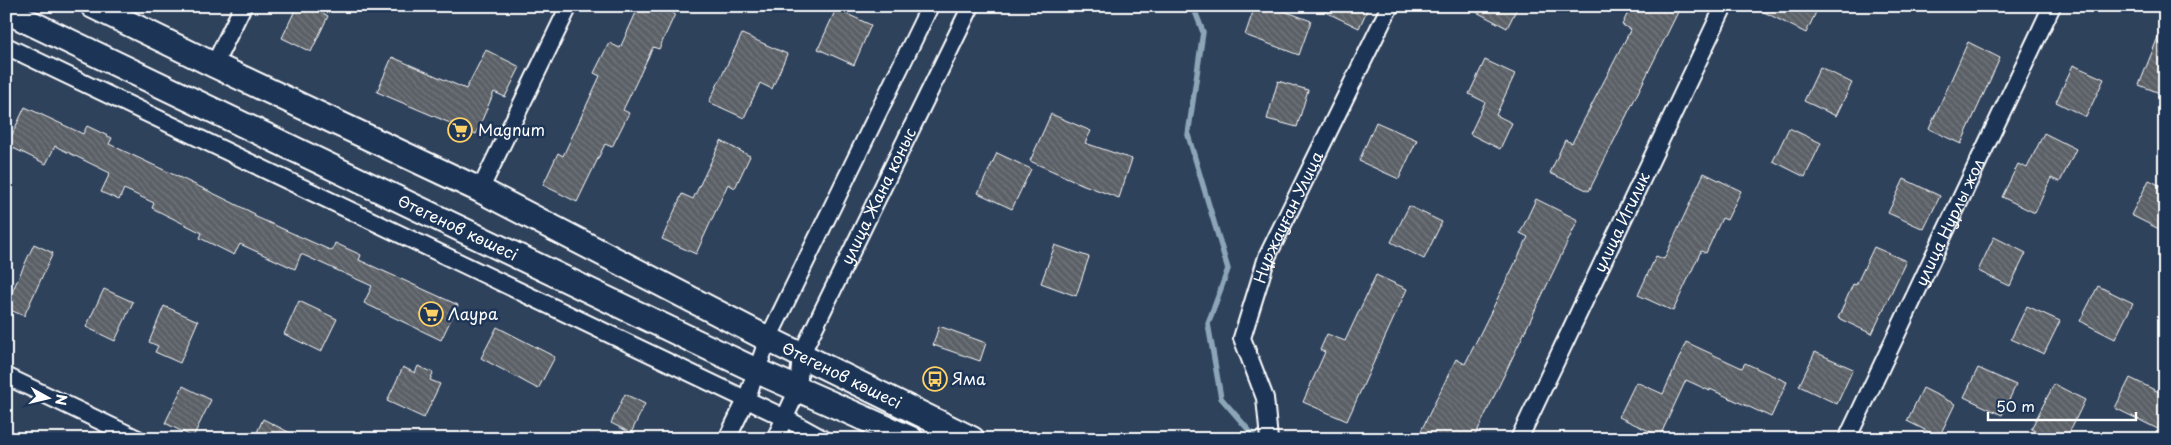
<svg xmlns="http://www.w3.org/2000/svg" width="2171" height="445" viewBox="0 0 2171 445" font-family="'Playpen Sans',sans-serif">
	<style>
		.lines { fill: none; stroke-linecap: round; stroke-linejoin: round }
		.stream { stroke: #8ca6b7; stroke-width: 5.5 }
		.building { fill: url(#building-back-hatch); stroke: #fff }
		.street-casing { stroke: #fff; stroke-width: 20 }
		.secondary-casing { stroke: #fff; stroke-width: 28 }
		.street { stroke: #1d3557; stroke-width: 16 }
		.secondary { stroke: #1d3557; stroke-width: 24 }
		.labels { text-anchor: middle; stroke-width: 5; stroke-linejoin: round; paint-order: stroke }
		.poi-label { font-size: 16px; fill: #fff; stroke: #1d3557; text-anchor: start }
		.street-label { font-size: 16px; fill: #fff; stroke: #1d3557 }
	</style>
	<defs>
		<pattern id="building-back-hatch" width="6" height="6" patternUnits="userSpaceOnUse" patternTransform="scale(1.25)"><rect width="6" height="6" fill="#5a6066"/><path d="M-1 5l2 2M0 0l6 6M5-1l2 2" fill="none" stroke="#73787d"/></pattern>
	</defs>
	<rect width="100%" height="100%" fill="#2f425c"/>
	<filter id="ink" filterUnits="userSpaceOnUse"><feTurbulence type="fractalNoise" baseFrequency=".02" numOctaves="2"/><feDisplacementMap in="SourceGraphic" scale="10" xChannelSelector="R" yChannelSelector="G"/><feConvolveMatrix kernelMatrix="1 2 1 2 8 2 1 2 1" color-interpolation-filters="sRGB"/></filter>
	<g filter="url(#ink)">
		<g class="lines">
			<polyline class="stream" points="1193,6 1203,32 1188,135 1228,269 1208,324 1221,398 1253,435 1254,439"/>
		</g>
		<g class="building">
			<polygon points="297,6 309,6 328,16 311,52 282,38"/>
			<polygon points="639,6 657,6 675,14 659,49 653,47 623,110 629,113 612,147 605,144 577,202 543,185 558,153 563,156 600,76 594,73 609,43 620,48"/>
			<polygon points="1255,6 1271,6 1311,21 1299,55 1245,35"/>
			<polygon points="1313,6 1369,6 1359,28"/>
			<polygon points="1465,6 1518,6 1507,28"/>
			<polygon points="1631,6 1681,6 1589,191 1550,173 1565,140 1572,143 1631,29 1622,25"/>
			<polygon points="1752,6 1819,6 1806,33"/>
			<polygon points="836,9 871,25 854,65 818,49"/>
			<polygon points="2164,22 2165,22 2165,95 2139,85"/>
			<polygon points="742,34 787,54 772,89 760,83 744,118 709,102"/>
			<polygon points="1968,42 2000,58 1961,144 1929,129"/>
			<polygon points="486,50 520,67 505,97 494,92 476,134 377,92 392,57 466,89"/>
			<polygon points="1485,60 1515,74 1496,115 1512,123 1500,149 1470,134 1485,102 1469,94"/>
			<polygon points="2073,65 2104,79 2086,117 2056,102"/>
			<polygon points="1820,67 1852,83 1836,116 1804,101"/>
			<polygon points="1278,81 1308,90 1297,127 1267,119"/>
			<polygon points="25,107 83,134 87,126 112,138 109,144 221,197 255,214 254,216 332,251 335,243 361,255 359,260 458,305 441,340 364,303 372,286 301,254 295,269 240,244 234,255 200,238 202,233 152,208 154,203 124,189 119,200 101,192 110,173 55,146 46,164 7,145"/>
			<polygon points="1051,114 1091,131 1085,143 1132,159 1119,198 1084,185 1030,161"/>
			<polygon points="1376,122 1417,140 1399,179 1359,161"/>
			<polygon points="1789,128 1821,143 1805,177 1773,161"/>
			<polygon points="2044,133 2076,149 2060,182 2051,178 2035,213 2002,197 2018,164 2027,168"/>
			<polygon points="721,141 750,156 735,188 728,184 696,254 662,239 682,194 693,199"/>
			<polygon points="997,153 1031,169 1012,209 978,193"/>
			<polygon points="1704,173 1741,191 1727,220 1722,218 1706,253 1701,251 1673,311 1638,295 1656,256 1664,259"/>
			<polygon points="1904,179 1940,196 1924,229 1888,213"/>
			<polygon points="2149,180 2165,188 2165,232 2131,215"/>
			<polygon points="1536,199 1578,220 1477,432 1472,439 1417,439 1456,359 1465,364 1528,237 1520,233"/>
			<polygon points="1409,206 1442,222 1424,259 1391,242"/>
			<polygon points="1994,237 2026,253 2010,286 1978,271"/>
			<polygon points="34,244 53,253 24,316 6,308 6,305"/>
			<polygon points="1055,245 1089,257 1076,296 1041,283"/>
			<polygon points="1874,247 1906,261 1872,334 1838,318 1853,284 1856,285"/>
			<polygon points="1376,275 1407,289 1347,421 1303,402 1325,352 1320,350 1327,334 1345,341"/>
			<polygon points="2098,286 2133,303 2115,339 2080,321"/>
			<polygon points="104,289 133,302 115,341 86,327"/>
			<polygon points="299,301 337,319 321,352 284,334"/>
			<polygon points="164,306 198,321 180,363 155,352 158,346 149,342"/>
			<polygon points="2027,306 2060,321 2044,354 2011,339"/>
			<polygon points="939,326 986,343 980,361 933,345"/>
			<polygon points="497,327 555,357 538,389 481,358"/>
			<polygon points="1686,342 1742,368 1745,363 1787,382 1771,417 1710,389 1710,391 1686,380 1660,436 1619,417 1636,382 1663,394"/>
			<polygon points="1815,352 1853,369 1837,404 1799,386"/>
			<polygon points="418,366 433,373 430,380 440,384 424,418 387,401 403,367 415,373"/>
			<polygon points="1978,368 2016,385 2002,415 1964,397"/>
			<polygon points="2130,378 2165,395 2165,415 2158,429 2115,408"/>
			<polygon points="2054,384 2085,400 2066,439 2050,439 2031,429"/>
			<polygon points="183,386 211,400 193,437 165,423"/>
			<polygon points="1923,388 1955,404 1939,437 1907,421"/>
			<polygon points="625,394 645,404 631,433 611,423"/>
			<polygon points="263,419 302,439 254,439"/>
		</g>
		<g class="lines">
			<g class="street-casing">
				<g id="street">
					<polyline points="6,46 785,418 823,439"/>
					<polyline points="214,65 243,6"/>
					<polyline points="480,190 569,6"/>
					<polyline points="6,376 138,439"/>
					<polyline points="727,439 746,400 768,339 930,6"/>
					<path id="s1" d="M775,439L798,389L801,355L971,6"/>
					<path id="s2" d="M1269,439L1265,398L1242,338L1267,257L1390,6"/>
					<path id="s3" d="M1519,439L1724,6"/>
					<path id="s4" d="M1847,439L2052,6"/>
				</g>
			</g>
			<g class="secondary-casing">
				<g id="secondary">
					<path id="s5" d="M93,6L214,65L480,190L768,339L972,439"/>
					<path id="s6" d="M6,11L757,371L911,439"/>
				</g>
			</g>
			<use href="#street" class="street"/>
			<use href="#secondary" class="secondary"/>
		</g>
	</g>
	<defs>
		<g id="supermarket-ring" transform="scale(1.25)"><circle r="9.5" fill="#1d3557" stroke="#ffd166" stroke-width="1.5"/><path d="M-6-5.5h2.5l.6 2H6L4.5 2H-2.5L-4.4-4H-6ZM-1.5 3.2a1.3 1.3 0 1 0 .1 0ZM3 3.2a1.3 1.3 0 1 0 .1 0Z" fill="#ffd166"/></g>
		<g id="bus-ring" transform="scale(1.25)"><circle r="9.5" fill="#1d3557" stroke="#ffd166" stroke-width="1.5"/><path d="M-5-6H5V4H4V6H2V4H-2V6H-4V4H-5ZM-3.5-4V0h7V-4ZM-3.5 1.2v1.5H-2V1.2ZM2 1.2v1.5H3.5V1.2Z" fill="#ffd166"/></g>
	</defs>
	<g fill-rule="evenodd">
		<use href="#supermarket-ring" x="460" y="130"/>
		<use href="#supermarket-ring" x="431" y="314"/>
		<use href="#bus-ring" x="935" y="379"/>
	</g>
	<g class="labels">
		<g class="poi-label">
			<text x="478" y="136">Magnum</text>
			<text x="448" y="320">Лаура</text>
			<text x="952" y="385">Яма</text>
		</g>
		<g class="street-label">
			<text dy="6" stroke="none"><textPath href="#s1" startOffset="266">улица Жана коныс</textPath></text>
			<text dy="6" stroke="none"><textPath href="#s2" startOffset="235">Нұржауған Улица</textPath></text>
			<text dy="6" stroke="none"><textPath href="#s3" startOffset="240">улица Игилик</textPath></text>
			<text dy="6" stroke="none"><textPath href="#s4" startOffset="240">улица Нурлы жол</textPath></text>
			<text dy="6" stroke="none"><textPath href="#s6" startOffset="501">Өтегенов көшесі</textPath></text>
			<text dy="6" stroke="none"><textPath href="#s5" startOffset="835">Өтегенов көшесі</textPath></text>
		</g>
	</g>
	<rect width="2171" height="445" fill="none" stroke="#1d3557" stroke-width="25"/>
	<rect x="12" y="12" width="2146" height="420" fill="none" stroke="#fff" stroke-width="2" filter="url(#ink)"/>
	<g transform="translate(48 398) rotate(98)" stroke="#1d3557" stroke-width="4" paint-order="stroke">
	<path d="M0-4L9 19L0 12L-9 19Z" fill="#ffffff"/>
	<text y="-8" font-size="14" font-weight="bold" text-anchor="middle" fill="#ffffff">N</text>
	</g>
	<path d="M1988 412v8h148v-8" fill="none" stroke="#ffffff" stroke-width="2.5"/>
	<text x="1996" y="412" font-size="15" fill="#ffffff" stroke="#1d3557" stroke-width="4" paint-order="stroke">50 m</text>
</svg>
